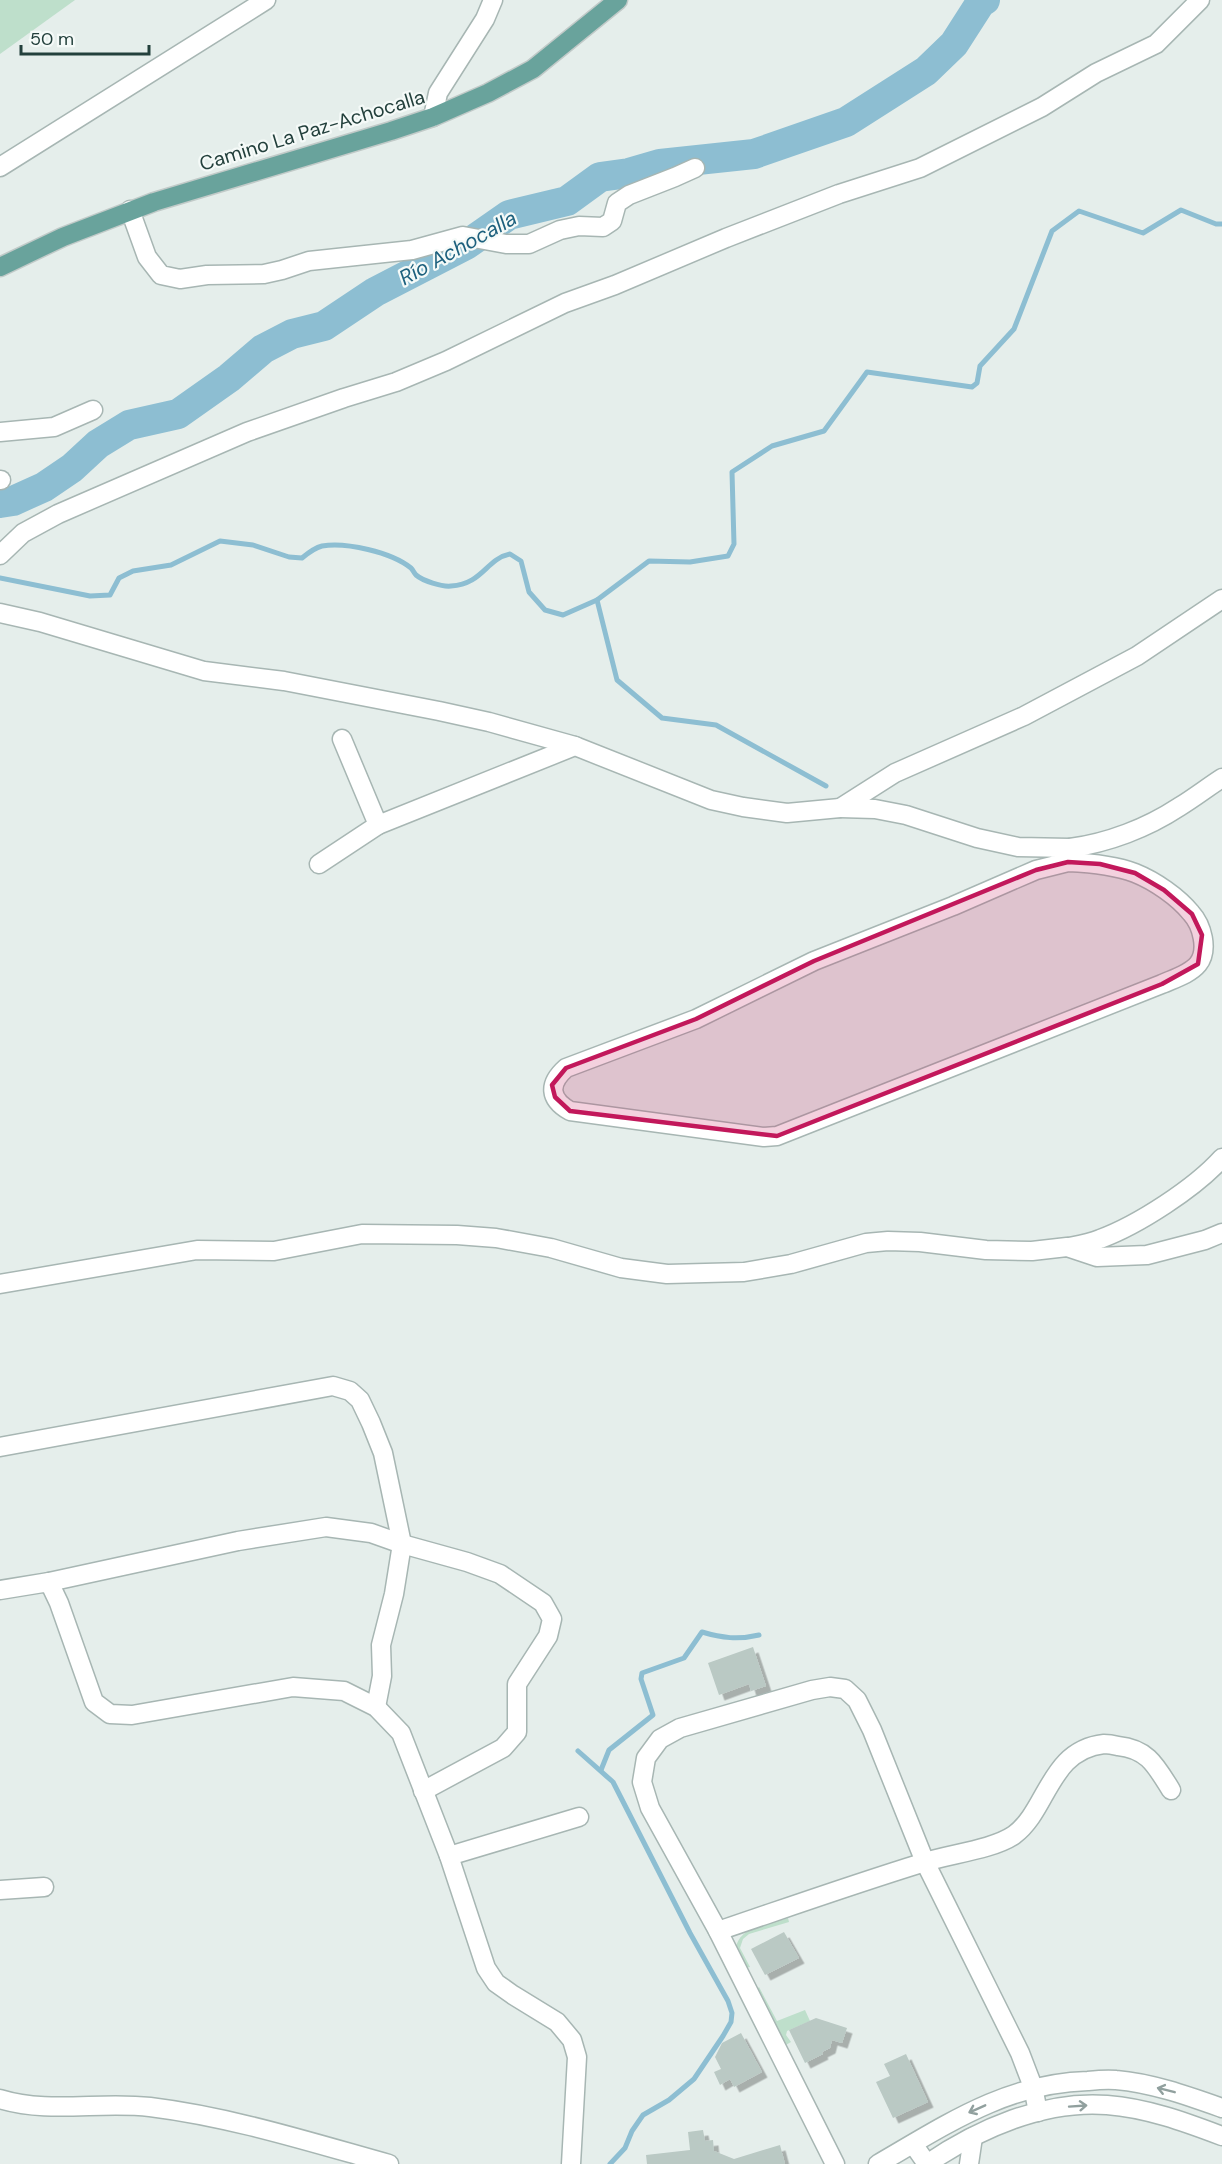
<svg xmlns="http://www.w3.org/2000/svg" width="1222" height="2164" viewBox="0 0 1222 2164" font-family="'DM Sans',sans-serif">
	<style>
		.green { fill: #bedfcb }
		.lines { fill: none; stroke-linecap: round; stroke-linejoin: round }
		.stream { stroke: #8dbed2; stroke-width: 5 }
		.river { stroke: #8dbed2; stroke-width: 30 }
		.building { fill: #bac9c4; filter: url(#shadow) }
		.minor-casing { stroke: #a7b6b3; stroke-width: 21 }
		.major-casing { stroke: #c1cac8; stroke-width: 21 }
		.minor { stroke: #fff; stroke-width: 18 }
		.major { stroke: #69a39c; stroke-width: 18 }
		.oneway { stroke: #91a09e }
		.marked { fill: #c2185b; fill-opacity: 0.2; stroke: #c2185b; stroke-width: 4.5; stroke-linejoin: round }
		.labels { text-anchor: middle; stroke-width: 4.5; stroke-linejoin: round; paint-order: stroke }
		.street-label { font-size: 20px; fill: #23403c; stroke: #f5faf8 }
		.water-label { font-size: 21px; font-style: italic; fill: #1d607d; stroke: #f5faf8 }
	</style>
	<defs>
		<filter id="shadow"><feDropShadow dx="5.5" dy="5.5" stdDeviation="0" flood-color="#0004"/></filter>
	</defs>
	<rect width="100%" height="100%" fill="#e5eeeb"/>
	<g class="green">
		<polygon points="0,0 75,0 0,54"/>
		<path d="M788,1918L789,1922L749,1934L743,1939L740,1948L750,1967L746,1968L736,1948C739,1926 770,1924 788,1918Z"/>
		<polygon points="759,1987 777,2021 805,2010 810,2021 787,2031 786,2035 791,2042 784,2046 756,1990"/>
	</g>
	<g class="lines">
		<g class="stream">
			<path d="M0,578L90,596L110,595L119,578L133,571L171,565L220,541L253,545L289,557L302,558C308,553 314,548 322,546C346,542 391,552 411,568C413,570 414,573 416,575C423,581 442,587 451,586C483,584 486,559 510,554L521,561L529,592L545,610L563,615L597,600L649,561L690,562L728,556L734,544L732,472L772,446L824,431L867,372L972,387L977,383L980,366L1014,329L1052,231L1079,211L1143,233L1181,210L1216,224H1222"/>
			<polyline points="597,600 617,680 662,718 716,725 826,786"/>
			<polyline points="578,1751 613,1782 690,1933 728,2001 732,2013 731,2022 723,2036 694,2079 669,2100 643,2115 632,2131 625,2148 610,2164"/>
			<path d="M601,1770L609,1750L653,1715L641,1679L642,1673L684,1658L702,1632C722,1638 738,1640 759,1635"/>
		</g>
		<polyline class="river" points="0,503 13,501 44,487 72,468 98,444 129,425 178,414 229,378 263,349 292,334 324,326 375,292 466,245 509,215 567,201 600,177 629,173 660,164 754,154 846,122 926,71 954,44 981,2 985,0"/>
	</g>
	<g class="building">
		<polygon points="753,1647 766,1686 751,1691 749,1684 719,1695 708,1663"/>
		<polygon points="784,1932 799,1958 765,1975 751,1949"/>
		<polygon points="816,2018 847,2028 842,2043 832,2040 830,2048 822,2052 823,2054 805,2063 789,2030"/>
		<polygon points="741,2033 762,2072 734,2087 730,2079 720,2085 714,2072 721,2069 715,2057 722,2043"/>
		<polygon points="906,2054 928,2102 893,2118 876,2082 890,2076 884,2064"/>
		<polygon points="703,2130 705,2141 713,2140 714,2151 734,2159 780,2145 785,2164 647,2164 646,2155 690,2150 688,2132"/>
	</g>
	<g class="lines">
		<g class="minor-casing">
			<g id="minor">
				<polyline points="433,117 438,93 485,19 493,0"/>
				<polyline points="0,167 266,0"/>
				<polyline points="130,210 147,257 161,275 180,279 207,275 264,274 282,270 309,261 412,250 463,236 506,244 529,244 560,230 579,226 603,227 612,221 617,203 629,195 675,177 695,168"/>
				<polyline points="0,432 54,427 93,410"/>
				<polyline points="0,480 1,480"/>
				<polyline points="0,555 23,533 58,514 247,432 344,398 396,382 446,361 565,303 615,285 726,238 839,194 920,168 1042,107 1096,73 1156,44 1200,0"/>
				<polyline points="0,613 40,622 204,671 284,681 439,711 489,722 575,746"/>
				<path d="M840,808L875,809L906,815L977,838L1018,847L1070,848L1068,862L1036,870L953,906L814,961L696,1019L566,1068C548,1084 549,1099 570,1111L764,1137L777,1136L1162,984C1173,979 1190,974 1198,964C1209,950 1202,925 1191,913C1178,897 1155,881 1135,873C1114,865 1090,863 1068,862"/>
				<polyline points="378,825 575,746 711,800 743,807 787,813 840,808 895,773 1024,716 1137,656 1222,599"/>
				<path d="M1070,848C1108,843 1147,828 1179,807C1194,798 1208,787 1222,778"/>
				<polyline points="319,864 378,825 342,739"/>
				<path d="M1069,1247C1079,1245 1090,1243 1100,1239C1138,1225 1195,1188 1222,1158"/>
				<polyline points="0,1284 197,1250 274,1251 362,1234 457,1235 496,1238 551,1248 621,1268 667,1274 744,1272 791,1264 866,1243 888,1241 920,1242 986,1250 1032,1251 1067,1247 1097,1257 1147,1255 1205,1240 1222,1233"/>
				<polyline points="0,1447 333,1386 350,1391 360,1400 371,1423 383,1453 402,1544 394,1594 381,1645 382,1676 376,1707"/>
				<polyline points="49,1582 238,1541 326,1527 371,1533 402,1544 467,1562 500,1574 543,1603 552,1619 548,1636 517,1684 517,1732 503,1748 423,1791"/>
				<polyline points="0,1590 49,1582 59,1603 94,1702 110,1714 132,1715 293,1687 344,1691 376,1707 401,1733 449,1856 486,1968 496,1983 513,1995 557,2022 572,2040 577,2057 571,2164"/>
				<polyline points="449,1856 579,1817"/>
				<polyline points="0,1890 44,1887"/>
				<path d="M718,1931C786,1908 854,1884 922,1863C948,1854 992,1850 1014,1835C1048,1810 1049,1750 1104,1744C1108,1744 1114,1745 1118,1746C1148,1749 1156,1766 1171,1790"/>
				<path d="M0,2099C49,2114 100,2101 150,2107C231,2117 310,2142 389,2164"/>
				<path d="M913,2144L927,2164C978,2129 1044,2100 1107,2105C1147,2108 1185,2122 1222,2136"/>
				<polyline points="835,2164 718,1931 650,1808 642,1782 646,1758 660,1739 680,1728 812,1690 830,1687 845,1689 857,1700 872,1730 925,1862 1020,2053 1033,2087 1038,2112"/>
				<path d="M878,2164C947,2124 1007,2083 1088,2081C1097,2080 1107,2079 1116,2080C1152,2083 1188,2096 1222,2108"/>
				<polyline points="969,2164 973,2137"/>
			</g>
		</g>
		<g class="major-casing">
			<polyline id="major" points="0,267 63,237 154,202 391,131 433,117 488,93 533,69 618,0"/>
		</g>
		<use href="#minor" class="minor"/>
		<use href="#major" class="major"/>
	</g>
	<defs><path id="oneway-shaft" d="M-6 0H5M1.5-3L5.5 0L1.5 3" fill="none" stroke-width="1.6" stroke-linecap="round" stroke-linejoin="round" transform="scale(1.5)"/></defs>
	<g class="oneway">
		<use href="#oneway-shaft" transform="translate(1166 2090) rotate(-166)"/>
		<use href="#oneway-shaft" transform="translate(1078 2106) rotate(-4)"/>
		<use href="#oneway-shaft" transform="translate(977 2109) rotate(156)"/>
	</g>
	<path class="marked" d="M1068,862L1100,864L1135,873L1164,890L1192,914L1202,935L1198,964L1162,984L777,1136L570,1111L555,1097L552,1085L566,1068L696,1019L814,961L1036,870Z"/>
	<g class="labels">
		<g class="street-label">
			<text transform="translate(312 130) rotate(-17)" y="7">Camino La Paz-Achocalla</text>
		</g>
		<g class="water-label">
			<text transform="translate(458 248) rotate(-29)" y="7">Río Achocalla</text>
		</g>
	</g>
	<path d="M21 45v9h128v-9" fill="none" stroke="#23403c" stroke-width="3"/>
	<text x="30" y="45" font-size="18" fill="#23403c" stroke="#f5faf8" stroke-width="4.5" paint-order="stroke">50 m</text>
</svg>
